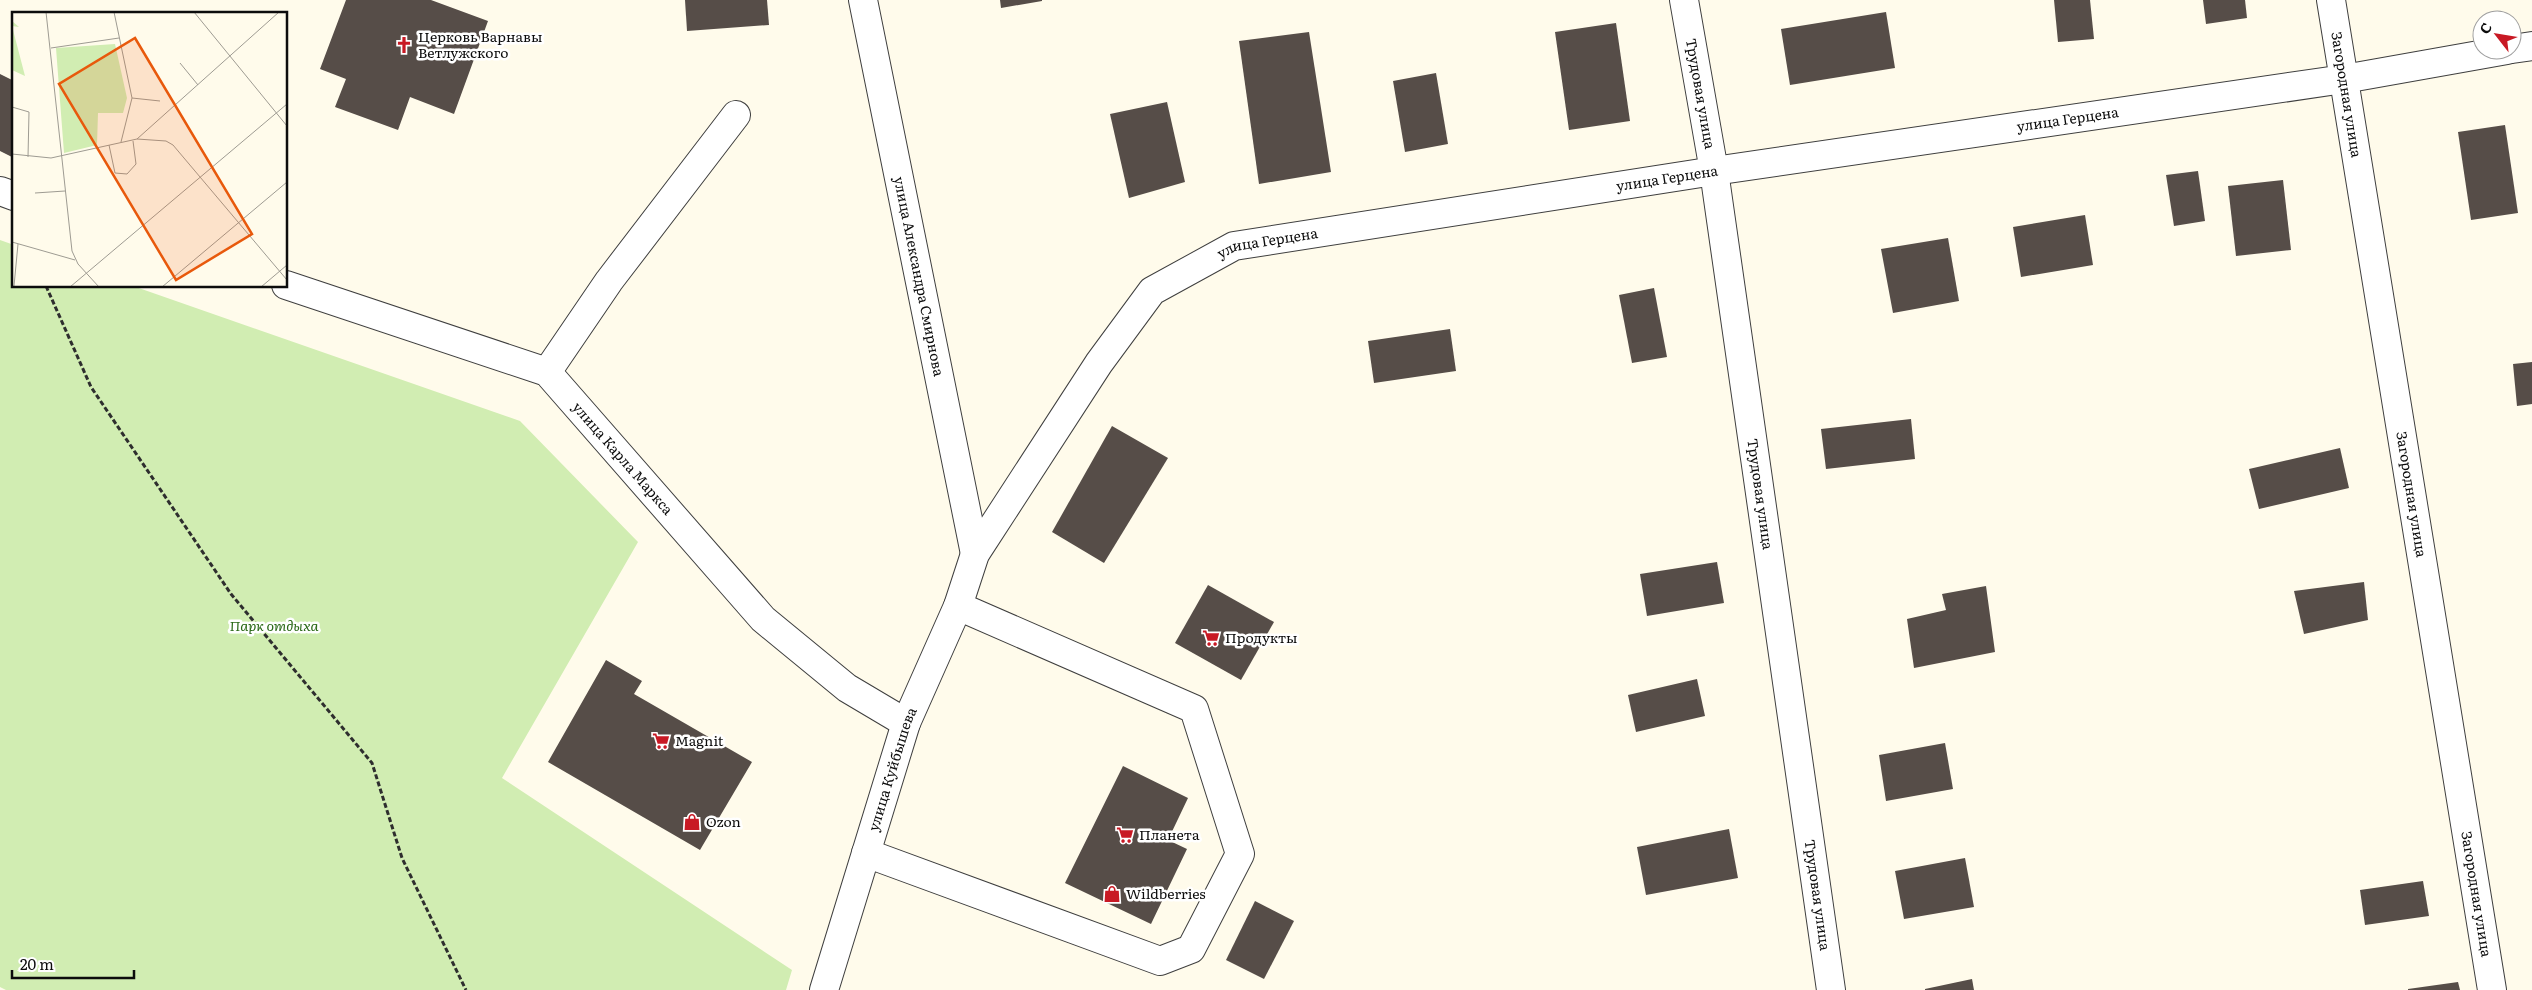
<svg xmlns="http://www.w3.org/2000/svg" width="2532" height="990" viewBox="0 0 2532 990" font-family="Literata,serif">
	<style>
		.park { fill: #d1edb2 }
		.building { fill: #564d48 }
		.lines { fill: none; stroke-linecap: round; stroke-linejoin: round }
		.minor-casing { stroke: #3f3f3f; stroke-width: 30 }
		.path { stroke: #2e2e2e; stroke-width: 3; stroke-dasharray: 5 2.5; stroke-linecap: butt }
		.minor { stroke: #fff; stroke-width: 28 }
		.labels { text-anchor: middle; stroke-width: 5; stroke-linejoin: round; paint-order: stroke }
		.poi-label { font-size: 14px; fill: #0c0c0c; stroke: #fff; text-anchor: start }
		.street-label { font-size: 14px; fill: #0c0c0c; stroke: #fff }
		.park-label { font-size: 14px; font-style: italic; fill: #2a6917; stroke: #fff }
		.inset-road { fill: none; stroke: #9e9b92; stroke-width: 1 }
		.view { fill: #e8590c; fill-opacity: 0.15; stroke: #e8590c; stroke-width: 2.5 }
		.inset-edge { fill: none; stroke: #0c0c0c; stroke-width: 2.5 }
	</style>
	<rect width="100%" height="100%" fill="#fffbeb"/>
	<polygon class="park" points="0,240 14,245 14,286 133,286 520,421 638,542 502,778 792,970 786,990 6,990 0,987"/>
	<g class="building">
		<polygon points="346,0 431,0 488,21 454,114 410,97 398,130 335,107 346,79 320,69"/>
		<polygon points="685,0 767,0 769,25 687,31"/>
		<polygon points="1000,0 1042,0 1042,1 1001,8"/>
		<polygon points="2054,0 2090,0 2094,39 2058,42"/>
		<polygon points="2203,0 2245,0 2247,18 2206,24"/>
		<polygon points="1886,12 1895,68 1790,85 1781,29"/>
		<polygon points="1616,23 1630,121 1569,130 1555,32"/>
		<polygon points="1309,32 1331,172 1259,184 1239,41"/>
		<polygon points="1436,73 1448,144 1405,152 1393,81"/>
		<polygon points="0,74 14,81 14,158 0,151"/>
		<polygon points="1167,102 1185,182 1129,198 1110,114"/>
		<polygon points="2505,125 2518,213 2471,220 2458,132"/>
		<polygon points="2198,171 2205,221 2174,226 2166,175"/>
		<polygon points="2283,180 2291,250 2236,256 2228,186"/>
		<polygon points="2085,215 2093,265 2021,277 2013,227"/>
		<polygon points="1948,238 1959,301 1893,313 1881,249"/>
		<polygon points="1654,288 1667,357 1632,363 1619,295"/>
		<polygon points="1450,329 1456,371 1374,383 1368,341"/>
		<polygon points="2532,362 2532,404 2517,406 2513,364"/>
		<polygon points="1911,419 1915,459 1826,469 1821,429"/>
		<polygon points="1112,426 1168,458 1104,563 1052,532"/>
		<polygon points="2340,448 2349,488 2259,509 2249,469"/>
		<polygon points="1717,562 1724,603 1647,616 1640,574"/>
		<polygon points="2364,582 2368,620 2304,634 2294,591"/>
		<polygon points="1208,585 1274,622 1241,680 1175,643"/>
		<polygon points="1986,586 1995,652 1914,668 1907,619 1946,610 1942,594"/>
		<polygon points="606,660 642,681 634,694 752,762 700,850 548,762"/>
		<polygon points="1697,679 1705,716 1636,732 1628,695"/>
		<polygon points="1945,743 1953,789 1886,801 1879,755"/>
		<polygon points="1123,766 1188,798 1168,840 1187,849 1151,924 1065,883"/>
		<polygon points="1729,829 1738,878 1646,895 1637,847"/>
		<polygon points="1965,858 1974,907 1904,919 1895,871"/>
		<polygon points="2423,881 2429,916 2365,925 2360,890"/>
		<polygon points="1255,901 1294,921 1264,979 1226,960"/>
		<polygon points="1972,979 1974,990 1925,990 1925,989"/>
		<polygon points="2458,982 2460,990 2408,990 2408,989"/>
	</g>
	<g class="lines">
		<g class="minor-casing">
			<g id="minor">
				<path id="s1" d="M863,0L975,554"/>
				<path id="s2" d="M1684,0L1714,171L1831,990"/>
				<path id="s3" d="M2331,0L2492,990"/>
				<polyline points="2512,49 2532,46"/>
				<polyline points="0,191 14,196"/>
				<path id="s4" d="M286,285L547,372L763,619L847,688L906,723"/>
				<polyline points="547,372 609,281 736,115"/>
				<polyline points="866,853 1160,961 1191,949 1240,854 1194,709 958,606"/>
				<path id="s5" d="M824,990L906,723L958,606L975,554L1099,363L1152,291L1234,246L1714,171L2344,79L2507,50"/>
			</g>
		</g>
		<polyline class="path" points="46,286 91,387 231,594 372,763 402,858 466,990"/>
		<use href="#minor" class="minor"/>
	</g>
	<defs>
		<g id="church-bare" transform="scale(1.35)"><path d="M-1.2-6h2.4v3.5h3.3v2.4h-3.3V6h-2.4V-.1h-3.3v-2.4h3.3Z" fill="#c81924" stroke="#fff" stroke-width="2.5" paint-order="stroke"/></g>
		<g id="supermarket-bare" transform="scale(1.35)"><path d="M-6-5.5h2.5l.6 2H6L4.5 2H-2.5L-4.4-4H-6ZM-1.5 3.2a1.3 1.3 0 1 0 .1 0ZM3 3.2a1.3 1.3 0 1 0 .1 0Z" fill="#c81924" stroke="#fff" stroke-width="2.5" paint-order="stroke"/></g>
		<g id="shop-bare" transform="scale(1.35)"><path d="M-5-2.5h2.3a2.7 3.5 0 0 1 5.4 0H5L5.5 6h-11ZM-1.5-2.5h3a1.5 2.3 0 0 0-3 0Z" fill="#c81924" stroke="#fff" stroke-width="2.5" paint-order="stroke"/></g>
	</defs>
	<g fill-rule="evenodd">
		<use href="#church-bare" x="404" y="45"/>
		<use href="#supermarket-bare" x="1211" y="638"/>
		<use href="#supermarket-bare" x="661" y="741"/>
		<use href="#shop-bare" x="692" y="822"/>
		<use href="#supermarket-bare" x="1125" y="835"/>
		<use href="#shop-bare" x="1112" y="894"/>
	</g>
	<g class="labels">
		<g class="poi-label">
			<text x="418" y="42">Церковь Варнавы<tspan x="418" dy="16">Ветлужского</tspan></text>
			<text x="1225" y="643">Продукты</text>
			<text x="675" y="746">Magnit</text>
			<text x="706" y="827">Ozon</text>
			<text x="1139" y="840">Планета</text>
			<text x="1126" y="899">Wildberries</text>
		</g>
		<g class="street-label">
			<text dy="5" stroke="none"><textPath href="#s2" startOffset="95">Трудовая улица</textPath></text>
			<text dy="5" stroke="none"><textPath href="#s3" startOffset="96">Загородная улица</textPath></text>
			<text dy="5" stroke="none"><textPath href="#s5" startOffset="1716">улица Герцена</textPath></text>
			<text dy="5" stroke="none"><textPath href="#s5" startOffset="1311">улица Герцена</textPath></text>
			<text dy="5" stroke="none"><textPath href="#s5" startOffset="906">улица Герцена</textPath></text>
			<text dy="5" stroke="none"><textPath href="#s1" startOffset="282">улица Александра Смирнова</textPath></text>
			<text dy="5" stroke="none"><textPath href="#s4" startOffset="390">улица Карла Маркса</textPath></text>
			<text dy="5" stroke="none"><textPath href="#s2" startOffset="500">Трудовая улица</textPath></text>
			<text dy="5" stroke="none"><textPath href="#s3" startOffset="501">Загородная улица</textPath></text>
			<text dy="5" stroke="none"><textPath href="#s5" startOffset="231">улица Куйбышева</textPath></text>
			<text dy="5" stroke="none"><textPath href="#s2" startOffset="905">Трудовая улица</textPath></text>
			<text dy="5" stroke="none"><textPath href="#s3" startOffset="906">Загородная улица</textPath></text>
		</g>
		<g class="park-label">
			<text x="274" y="631">Парк отдыха</text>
		</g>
	</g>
	<g transform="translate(12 12)">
		<rect width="275" height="275" fill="#fffbeb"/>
		<path d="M0,9L7,15L0,14L13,64L0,58ZM103,32L115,86L111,101H86L85,133L52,141L44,36Z" fill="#d1edb2"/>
		<path class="inset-road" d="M34,0L60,239L66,252L87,275M102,0L120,86L109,130M182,0L275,114M39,36L107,26M168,51L186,73M120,86L148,89M0,95L17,100L16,145M125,127L267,0M97,133L103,161L115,162L124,152L121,129M0,142L39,146L125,127L154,129L161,133L275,268M23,181L53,179M0,230L63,248M2,274L6,232M58,275L275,92M150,275L275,170M249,275L275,253"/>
		<path class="view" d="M123,26L240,222L164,268L47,72Z"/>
		<rect width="275" height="275" class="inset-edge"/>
	</g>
	<g transform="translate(2497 35) rotate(301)"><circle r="24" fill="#ffffff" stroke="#9e9e9e"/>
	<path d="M0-4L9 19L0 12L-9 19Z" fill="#c81924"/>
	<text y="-8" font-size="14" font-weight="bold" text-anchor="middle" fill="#0c0c0c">С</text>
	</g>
	<path d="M12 970v8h122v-8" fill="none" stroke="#0c0c0c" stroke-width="2.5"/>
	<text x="20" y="970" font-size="15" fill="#0c0c0c" stroke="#ffffff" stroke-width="4" paint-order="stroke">20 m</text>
</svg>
